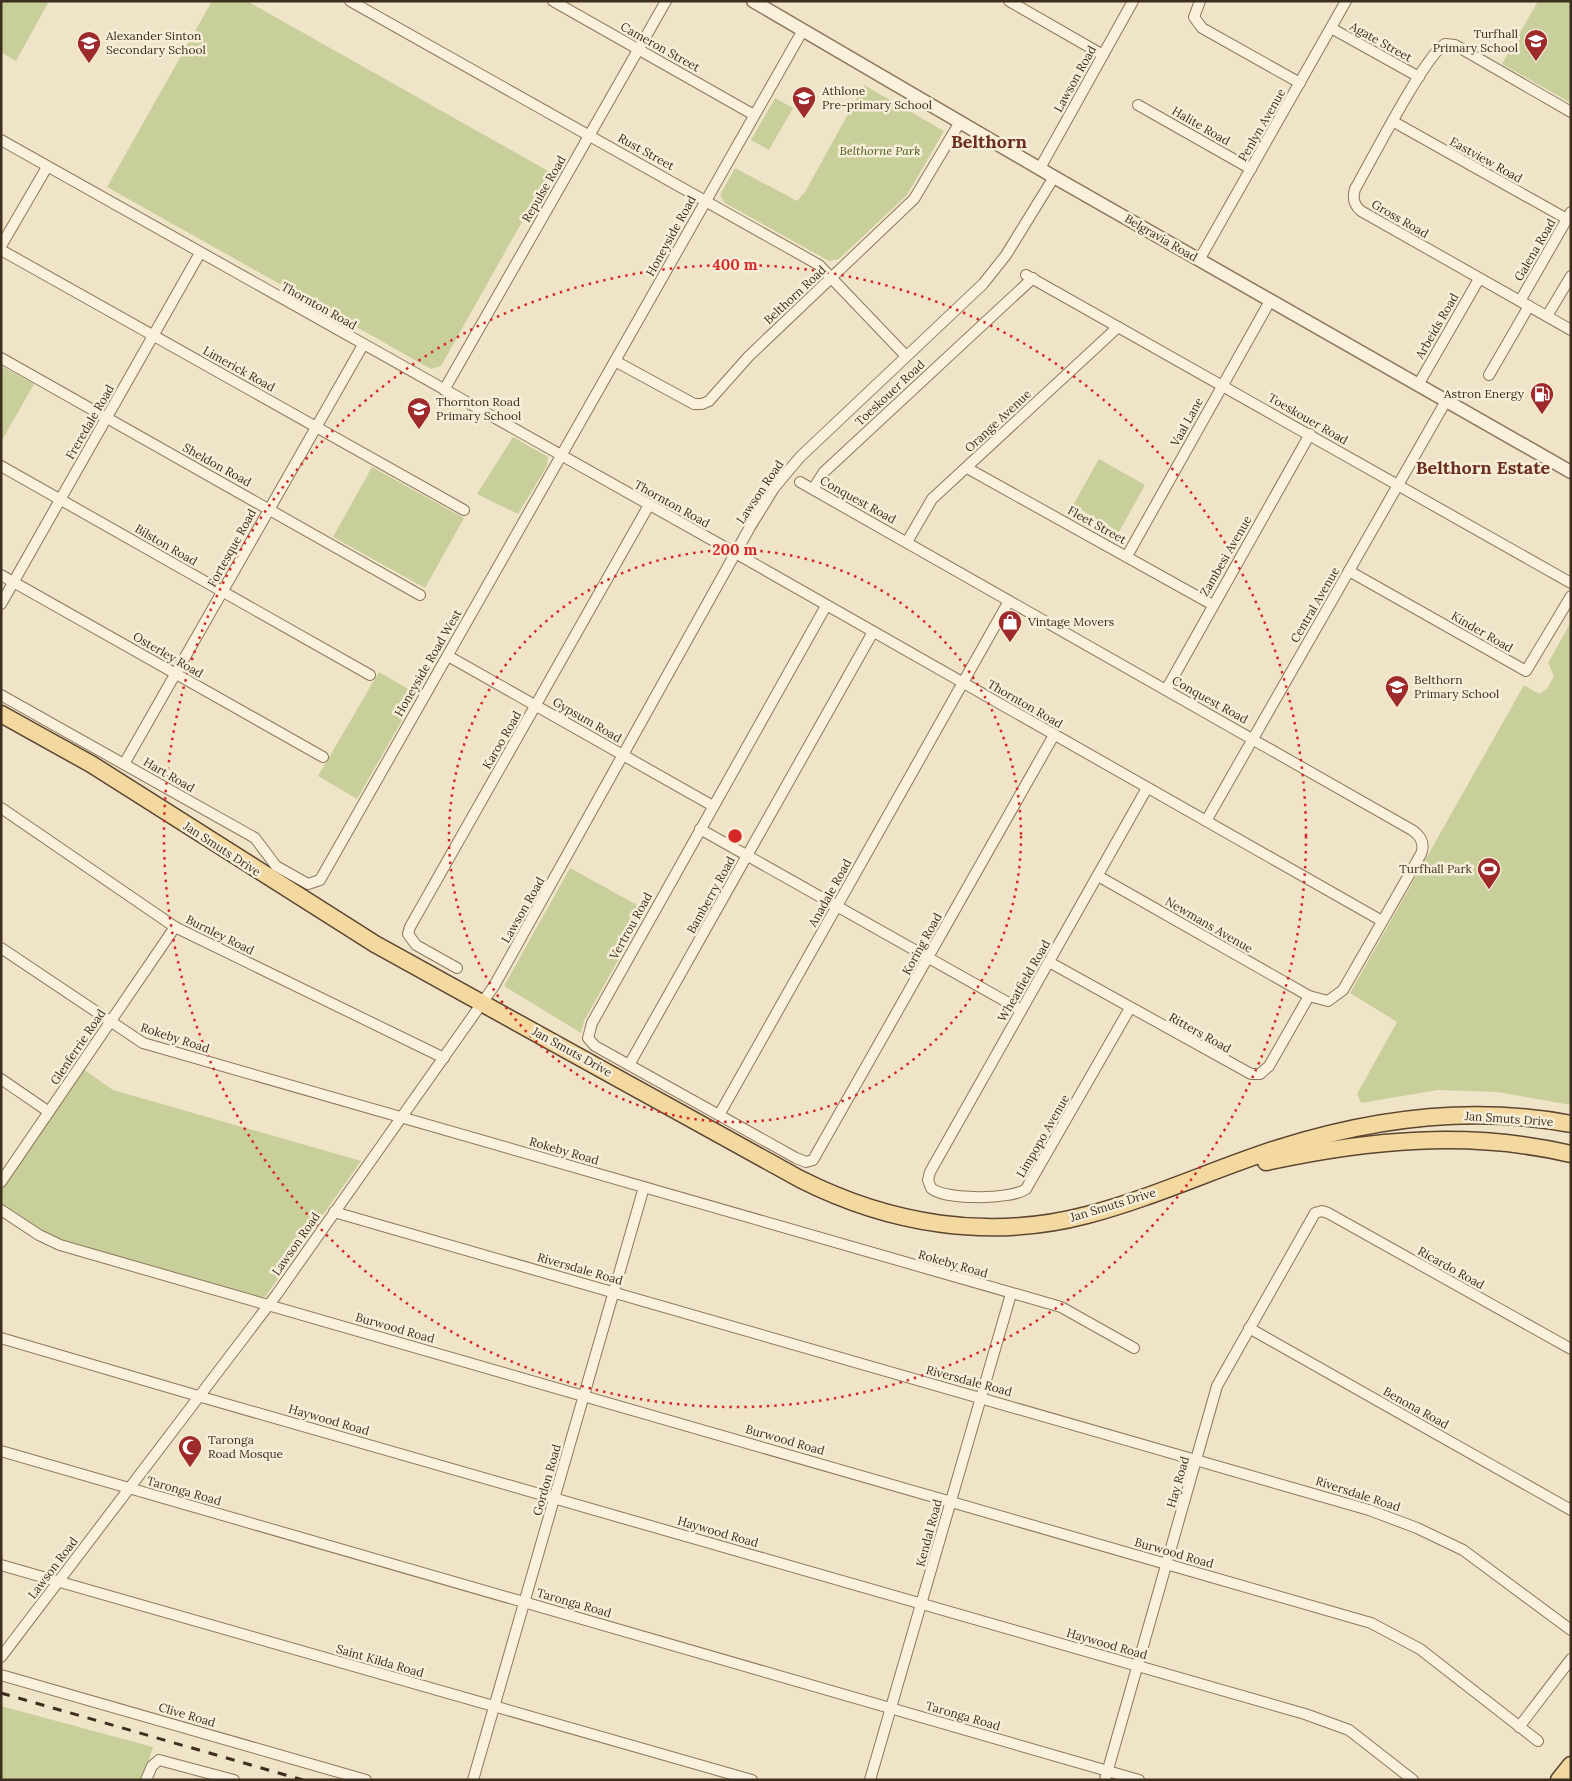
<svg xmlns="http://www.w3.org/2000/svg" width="1572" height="1781" viewBox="0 0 1572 1781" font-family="Lora,serif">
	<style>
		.green { fill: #c9cf9b }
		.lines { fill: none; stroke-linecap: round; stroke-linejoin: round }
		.minor-casing { stroke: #8d765c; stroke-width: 12 }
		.tertiary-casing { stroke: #8d765c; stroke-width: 15 }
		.primary-casing { stroke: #5b4430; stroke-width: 19 }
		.minor { stroke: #faf1dc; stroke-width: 10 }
		.tertiary { stroke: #faf1dc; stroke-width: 12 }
		.primary { stroke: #f3d9a0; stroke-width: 16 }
		.rail { stroke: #3d2e20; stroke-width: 3; stroke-dasharray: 9 9; stroke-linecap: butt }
		.ring { fill: none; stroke: #d62828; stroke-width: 2.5; stroke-dasharray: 2.5 5 }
		.labels { text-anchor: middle; stroke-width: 5; stroke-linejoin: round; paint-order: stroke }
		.poi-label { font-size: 12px; fill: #3d2e20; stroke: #f7eed8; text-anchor: start }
		.street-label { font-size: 12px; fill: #3d2e20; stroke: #f7eed8 }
		.park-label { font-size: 12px; font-style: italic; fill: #4d5a26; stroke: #f7eed8 }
		.district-label { font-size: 18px; font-weight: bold; fill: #6b2e1e; stroke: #f7eed8 }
		.centre { fill: #d62828; stroke: #f7eed8; stroke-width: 2.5 }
		.ring-label { font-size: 15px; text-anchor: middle; font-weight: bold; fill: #d62828; stroke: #f7eed8; stroke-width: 5; stroke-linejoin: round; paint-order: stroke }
	</style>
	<rect width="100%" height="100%" fill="#f0e4c8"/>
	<g class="green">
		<polygon points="1,1 49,1 16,61 1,52"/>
		<polygon points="212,1 247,1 550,172 441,366 431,369 107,187"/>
		<polygon points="1538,1 1571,1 1571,103 1502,64"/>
		<polygon points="864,85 944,131 907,195 839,259 829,261 725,203 720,195 735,168 797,201 805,192"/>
		<polygon points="775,98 793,108 769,150 751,140"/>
		<polygon points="1,366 34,384 1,442"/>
		<polygon points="513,437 548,457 547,466 518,514 477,494"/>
		<polygon points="1099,459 1145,485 1119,532 1073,505"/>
		<polygon points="372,467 464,518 425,588 333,537"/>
		<polygon points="1571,622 1571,1105 1498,1092 1438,1090 1361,1103 1357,1094 1397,1022 1350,993 1524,685 1539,694 1547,689 1554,676 1548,663"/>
		<polygon points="379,672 417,694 357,799 318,776"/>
		<polygon points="570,868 646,910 584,1021 581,1033 504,986"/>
		<polygon points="83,1069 113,1090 361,1161 265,1297 259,1297 59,1240 47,1235 3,1206 1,1204 1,1190"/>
		<polygon points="1,1706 153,1747 143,1780 1,1780"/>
	</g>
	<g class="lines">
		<g class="minor-casing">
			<g id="minor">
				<polyline points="350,1 819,265 906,356"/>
				<polyline points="553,1 754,115"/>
				<polyline points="1009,1 1103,55"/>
				<polyline points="1200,1 1194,17 1202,28 1300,83"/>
				<polyline points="1331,28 1419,77"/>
				<polyline points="1138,105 1251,169"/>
				<path d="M1571,112L1455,45L1445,44C1425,55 1370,163 1355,189C1352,199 1354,205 1361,211L1571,330"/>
				<polyline points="1394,122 1567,219"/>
				<polyline points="1,140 737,554 1382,921"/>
				<polyline points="1040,168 1133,1"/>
				<polyline points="1,246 47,167"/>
				<polyline points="1,250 464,510"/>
				<polyline points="1199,260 1346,1"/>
				<polyline points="1026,275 1571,583"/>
				<polyline points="1520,301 1571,212"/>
				<polyline points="1547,316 1571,276"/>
				<polyline points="1,358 420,595"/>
				<polyline points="615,361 694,404 702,404 709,401 749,356 914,199 960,122"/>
				<polyline points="1489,375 1529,306"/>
				<polyline points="1418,385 1479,279"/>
				<polyline points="444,390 666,1"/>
				<polyline points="1,466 370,675"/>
				<polyline points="967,468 1213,605"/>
				<path d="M800,482L1412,830C1421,836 1425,844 1421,854L1343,990L1328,1001L1309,996L1098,876"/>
				<polyline points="813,489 824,472 1033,278"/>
				<polyline points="907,542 932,499 1118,327"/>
				<polyline points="1127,556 1270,301"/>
				<polyline points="1349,571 1526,671 1571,596"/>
				<polyline points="1,575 323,757"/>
				<polyline points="1,604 200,253"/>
				<polyline points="826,606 592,1023 588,1038 595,1046 796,1158 806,1162 813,1160 1054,735"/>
				<polyline points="448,656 713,806"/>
				<polyline points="1166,690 1310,434"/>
				<polyline points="1,695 255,838 276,866 308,884 320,880 803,30"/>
				<polyline points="124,764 363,345"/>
				<polyline points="1,808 175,927 444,1058"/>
				<polyline points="1206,821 1446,401"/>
				<polyline points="700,829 1021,1010"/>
				<polyline points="1,948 143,1043 1061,1307 1134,1348"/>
				<polyline points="1049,962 1251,1074 1260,1074 1269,1066 1309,996"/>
				<polyline points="457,968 416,945 408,934 410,927 649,505"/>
				<path d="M1130,1008L1026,1189C1011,1200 944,1200 931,1188L928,1180L930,1172L1147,788"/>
				<polyline points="629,1065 873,632"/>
				<polyline points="1,1079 49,1112"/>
				<polyline points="719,1115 1009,601"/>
				<polyline points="1,1182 175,927"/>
				<polyline points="1,1210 39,1235 60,1245 1371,1623 1420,1649 1538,1741"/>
				<polyline points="334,1212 1369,1510 1417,1528 1463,1550 1571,1630"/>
				<polyline points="1249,1328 1571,1510"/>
				<polyline points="1,1338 205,1398 1305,1714 1349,1730 1413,1780"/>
				<polyline points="1,1451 1139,1780"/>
				<polyline points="1,1565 752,1780"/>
				<polyline points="1,1657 277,1294 494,986 750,527 774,488 800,457 983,284 1006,255 1054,177"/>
				<polyline points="1,1675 366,1780"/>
				<polyline points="1519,1727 1571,1659"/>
				<polyline points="146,1780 152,1766 159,1760 234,1780"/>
				<polyline points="473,1780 644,1187"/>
				<polyline points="870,1780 1011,1294"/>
				<polyline points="1105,1780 1217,1386 1315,1213 1322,1211 1328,1213 1571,1349"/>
			</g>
		</g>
		<g class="tertiary-casing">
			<polyline id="tertiary" points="753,1 1054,177 1571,472"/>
		</g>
		<g class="primary-casing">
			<g id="primary">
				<path d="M1,714L91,764L375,944L800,1179C889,1224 988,1241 1087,1215C1152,1198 1214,1169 1279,1148C1374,1118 1472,1105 1571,1124"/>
				<path d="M1266,1162C1367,1140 1469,1130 1571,1154"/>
				<polyline points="1559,1780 1571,1765"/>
			</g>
		</g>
		<use href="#minor" class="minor"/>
		<use href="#tertiary" class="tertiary"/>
		<use href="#primary" class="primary"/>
		<polyline class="rail" points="1,1693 303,1780"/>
	</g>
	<g class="ring">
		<circle cx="735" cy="836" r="286"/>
		<circle cx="735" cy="836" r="571"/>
	</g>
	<defs>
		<g id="school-pin" transform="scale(1.25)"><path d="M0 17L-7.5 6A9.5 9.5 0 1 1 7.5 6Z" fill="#9e2a2b" stroke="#f7eed8"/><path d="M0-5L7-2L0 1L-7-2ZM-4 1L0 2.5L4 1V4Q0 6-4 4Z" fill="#fff"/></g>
		<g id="fuel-pin" transform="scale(1.25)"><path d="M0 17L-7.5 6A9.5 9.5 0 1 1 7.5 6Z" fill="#9e2a2b" stroke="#f7eed8"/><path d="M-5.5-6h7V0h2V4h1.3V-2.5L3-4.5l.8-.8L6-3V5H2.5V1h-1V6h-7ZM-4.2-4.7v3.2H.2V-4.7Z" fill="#fff"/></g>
		<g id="shop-pin" transform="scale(1.25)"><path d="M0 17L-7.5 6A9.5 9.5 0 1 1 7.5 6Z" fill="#9e2a2b" stroke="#f7eed8"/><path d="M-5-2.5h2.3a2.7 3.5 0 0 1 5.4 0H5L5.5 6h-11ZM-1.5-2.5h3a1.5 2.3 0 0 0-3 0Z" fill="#fff"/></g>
		<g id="stadium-pin" transform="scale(1.25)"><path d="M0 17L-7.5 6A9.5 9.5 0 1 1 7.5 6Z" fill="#9e2a2b" stroke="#f7eed8"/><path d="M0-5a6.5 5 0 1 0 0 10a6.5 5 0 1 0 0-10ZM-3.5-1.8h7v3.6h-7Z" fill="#fff"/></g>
		<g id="mosque-pin" transform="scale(1.25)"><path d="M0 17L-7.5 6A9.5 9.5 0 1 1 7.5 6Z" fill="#9e2a2b" stroke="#f7eed8"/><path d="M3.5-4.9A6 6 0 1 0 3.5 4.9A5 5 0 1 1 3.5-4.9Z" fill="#fff"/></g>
	</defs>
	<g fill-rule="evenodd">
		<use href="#school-pin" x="1536" y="41"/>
		<use href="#school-pin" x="89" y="43"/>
		<use href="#school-pin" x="804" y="98"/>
		<use href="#fuel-pin" x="1542" y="394"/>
		<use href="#school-pin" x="419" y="409"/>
		<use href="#shop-pin" x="1010" y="622"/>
		<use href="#school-pin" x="1397" y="687"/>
		<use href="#stadium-pin" x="1489" y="869"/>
		<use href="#mosque-pin" x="190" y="1447"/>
	</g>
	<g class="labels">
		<g class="poi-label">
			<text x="1518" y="38" text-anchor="end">Turfhall<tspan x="1518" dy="14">Primary School</tspan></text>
			<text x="106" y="40">Alexander Sinton<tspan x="106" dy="14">Secondary School</tspan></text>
			<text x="822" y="95">Athlone<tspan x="822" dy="14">Pre-primary School</tspan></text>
			<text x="1524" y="398" text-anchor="end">Astron Energy</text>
			<text x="436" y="406">Thornton Road<tspan x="436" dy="14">Primary School</tspan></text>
			<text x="1028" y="626">Vintage Movers</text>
			<text x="1414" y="684">Belthorn<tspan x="1414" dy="14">Primary School</tspan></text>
			<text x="1472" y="873" text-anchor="end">Turfhall Park</text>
			<text x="208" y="1444">Taronga<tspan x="208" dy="14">Road Mosque</tspan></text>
		</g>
		<g class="street-label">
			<text transform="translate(1381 42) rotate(29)" y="4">Agate Street</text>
			<text transform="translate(660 47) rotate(29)" y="4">Cameron Street</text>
			<text transform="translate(1075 79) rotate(-61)" y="4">Lawson Road</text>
			<text transform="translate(1262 125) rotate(-60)" y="4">Penlyn Avenue</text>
			<text transform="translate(1201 126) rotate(30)" y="4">Halite Road</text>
			<text transform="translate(646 152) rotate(29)" y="4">Rust Street</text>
			<text transform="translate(1486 160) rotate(29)" y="4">Eastview Road</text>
			<text transform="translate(544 189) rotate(-60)" y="4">Repulse Road</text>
			<text transform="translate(1400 219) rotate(30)" y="4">Gross Road</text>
			<text transform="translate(671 236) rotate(-61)" y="4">Honeyside Road</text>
			<text transform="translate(1161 238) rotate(30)" y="4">Belgravia Road</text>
			<text transform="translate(1535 250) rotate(-60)" y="4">Galena Road</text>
			<text transform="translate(795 295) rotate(-43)" y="4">Belthorn Road</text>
			<text transform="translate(319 306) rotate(29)" y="4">Thornton Road</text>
			<text transform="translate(1437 326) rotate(-60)" y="4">Arbeids Road</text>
			<text transform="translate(239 369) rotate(29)" y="4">Limerick Road</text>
			<text transform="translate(890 393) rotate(-43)" y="4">Toeskouer Road</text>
			<text transform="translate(1308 419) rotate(30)" y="4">Toeskouer Road</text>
			<text transform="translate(998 421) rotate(-43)" y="4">Orange Avenue</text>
			<text transform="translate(90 422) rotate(-60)" y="4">Freredale Road</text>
			<text transform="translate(1187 422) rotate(-61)" y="4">Vaal Lane</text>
			<text transform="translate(217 465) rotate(29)" y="4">Sheldon Road</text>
			<text transform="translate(760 492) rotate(-56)" y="4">Lawson Road</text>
			<text transform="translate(858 500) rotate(29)" y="4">Conquest Road</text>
			<text transform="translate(672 504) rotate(29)" y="4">Thornton Road</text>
			<text transform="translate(1097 525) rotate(29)" y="4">Fleet Street</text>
			<text transform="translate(166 545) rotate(30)" y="4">Bilston Road</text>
			<text transform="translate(232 548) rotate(-61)" y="4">Fortesque Road</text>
			<text transform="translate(1226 556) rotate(-60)" y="4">Zambesi Avenue</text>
			<text transform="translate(1315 605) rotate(-60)" y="4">Central Avenue</text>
			<text transform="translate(1482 632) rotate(30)" y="4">Kinder Road</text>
			<text transform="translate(168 655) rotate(30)" y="4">Osterley Road</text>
			<text transform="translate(428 663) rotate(-60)" y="4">Honeyside Road West</text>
			<text transform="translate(1210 700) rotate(29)" y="4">Conquest Road</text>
			<text transform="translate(1025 704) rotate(30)" y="4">Thornton Road</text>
			<text transform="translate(587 720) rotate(30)" y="4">Gypsum Road</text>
			<text transform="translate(502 740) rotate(-60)" y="4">Karoo Road</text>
			<text transform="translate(169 775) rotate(30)" y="4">Hart Road</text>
			<text transform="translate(222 849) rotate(33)" y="4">Jan Smuts Drive</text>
			<text transform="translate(830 893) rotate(-61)" y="4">Anadale Road</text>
			<text transform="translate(711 895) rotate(-61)" y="4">Bamberry Road</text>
			<text transform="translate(523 910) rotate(-60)" y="4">Lawson Road</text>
			<text transform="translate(1209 925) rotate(30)" y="4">Newmans Avenue</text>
			<text transform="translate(631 926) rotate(-61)" y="4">Vertrou Road</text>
			<text transform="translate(220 935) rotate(26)" y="4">Burnley Road</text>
			<text transform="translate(922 944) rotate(-61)" y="4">Koring Road</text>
			<text transform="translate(1024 981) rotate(-60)" y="4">Wheatfield Road</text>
			<text transform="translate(1200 1033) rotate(29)" y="4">Ritters Road</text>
			<text transform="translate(175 1038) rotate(18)" y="4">Rokeby Road</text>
			<text transform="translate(78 1047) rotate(-56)" y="4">Glenferrie Road</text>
			<text transform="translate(572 1052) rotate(29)" y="4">Jan Smuts Drive</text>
			<text transform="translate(1509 1119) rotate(4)" y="4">Jan Smuts Drive</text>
			<text transform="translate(1043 1136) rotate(-60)" y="4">Limpopo Avenue</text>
			<text transform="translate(564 1151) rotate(16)" y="4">Rokeby Road</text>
			<text transform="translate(1113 1205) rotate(-17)" y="4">Jan Smuts Drive</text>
			<text transform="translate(296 1244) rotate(-55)" y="4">Lawson Road</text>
			<text transform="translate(953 1264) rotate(16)" y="4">Rokeby Road</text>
			<text transform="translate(1451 1268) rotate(29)" y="4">Ricardo Road</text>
			<text transform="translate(580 1269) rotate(16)" y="4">Riversdale Road</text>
			<text transform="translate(395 1328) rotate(16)" y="4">Burwood Road</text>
			<text transform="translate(969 1381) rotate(15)" y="4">Riversdale Road</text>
			<text transform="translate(1416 1408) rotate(29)" y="4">Benona Road</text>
			<text transform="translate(329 1420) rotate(16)" y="4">Haywood Road</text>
			<text transform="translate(785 1440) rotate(16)" y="4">Burwood Road</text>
			<text transform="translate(547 1480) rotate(-74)" y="4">Gordon Road</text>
			<text transform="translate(1178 1482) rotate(-74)" y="4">Hay Road</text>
			<text transform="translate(184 1491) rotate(16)" y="4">Taronga Road</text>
			<text transform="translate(1358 1494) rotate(18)" y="4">Riversdale Road</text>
			<text transform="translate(718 1532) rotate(16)" y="4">Haywood Road</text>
			<text transform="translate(929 1533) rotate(-75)" y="4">Kendal Road</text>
			<text transform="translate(1174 1553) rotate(16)" y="4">Burwood Road</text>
			<text transform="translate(53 1568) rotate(-53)" y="4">Lawson Road</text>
			<text transform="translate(574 1603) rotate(16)" y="4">Taronga Road</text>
			<text transform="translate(1107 1644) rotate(16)" y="4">Haywood Road</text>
			<text transform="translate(380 1661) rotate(16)" y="4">Saint Kilda Road</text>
			<text transform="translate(187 1715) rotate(16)" y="4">Clive Road</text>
			<text transform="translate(963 1716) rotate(16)" y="4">Taronga Road</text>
		</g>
		<g class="park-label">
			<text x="880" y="155">Belthorne Park</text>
		</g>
		<g class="district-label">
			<text x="989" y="148">Belthorn</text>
			<text x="1483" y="474">Belthorn Estate</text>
		</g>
	</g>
	<circle cx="735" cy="836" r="8" class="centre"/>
	<g class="ring-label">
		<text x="735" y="270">400 m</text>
		<text x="735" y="555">200 m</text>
	</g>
	<rect width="1572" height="1781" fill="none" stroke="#3d2e20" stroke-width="5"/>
</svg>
